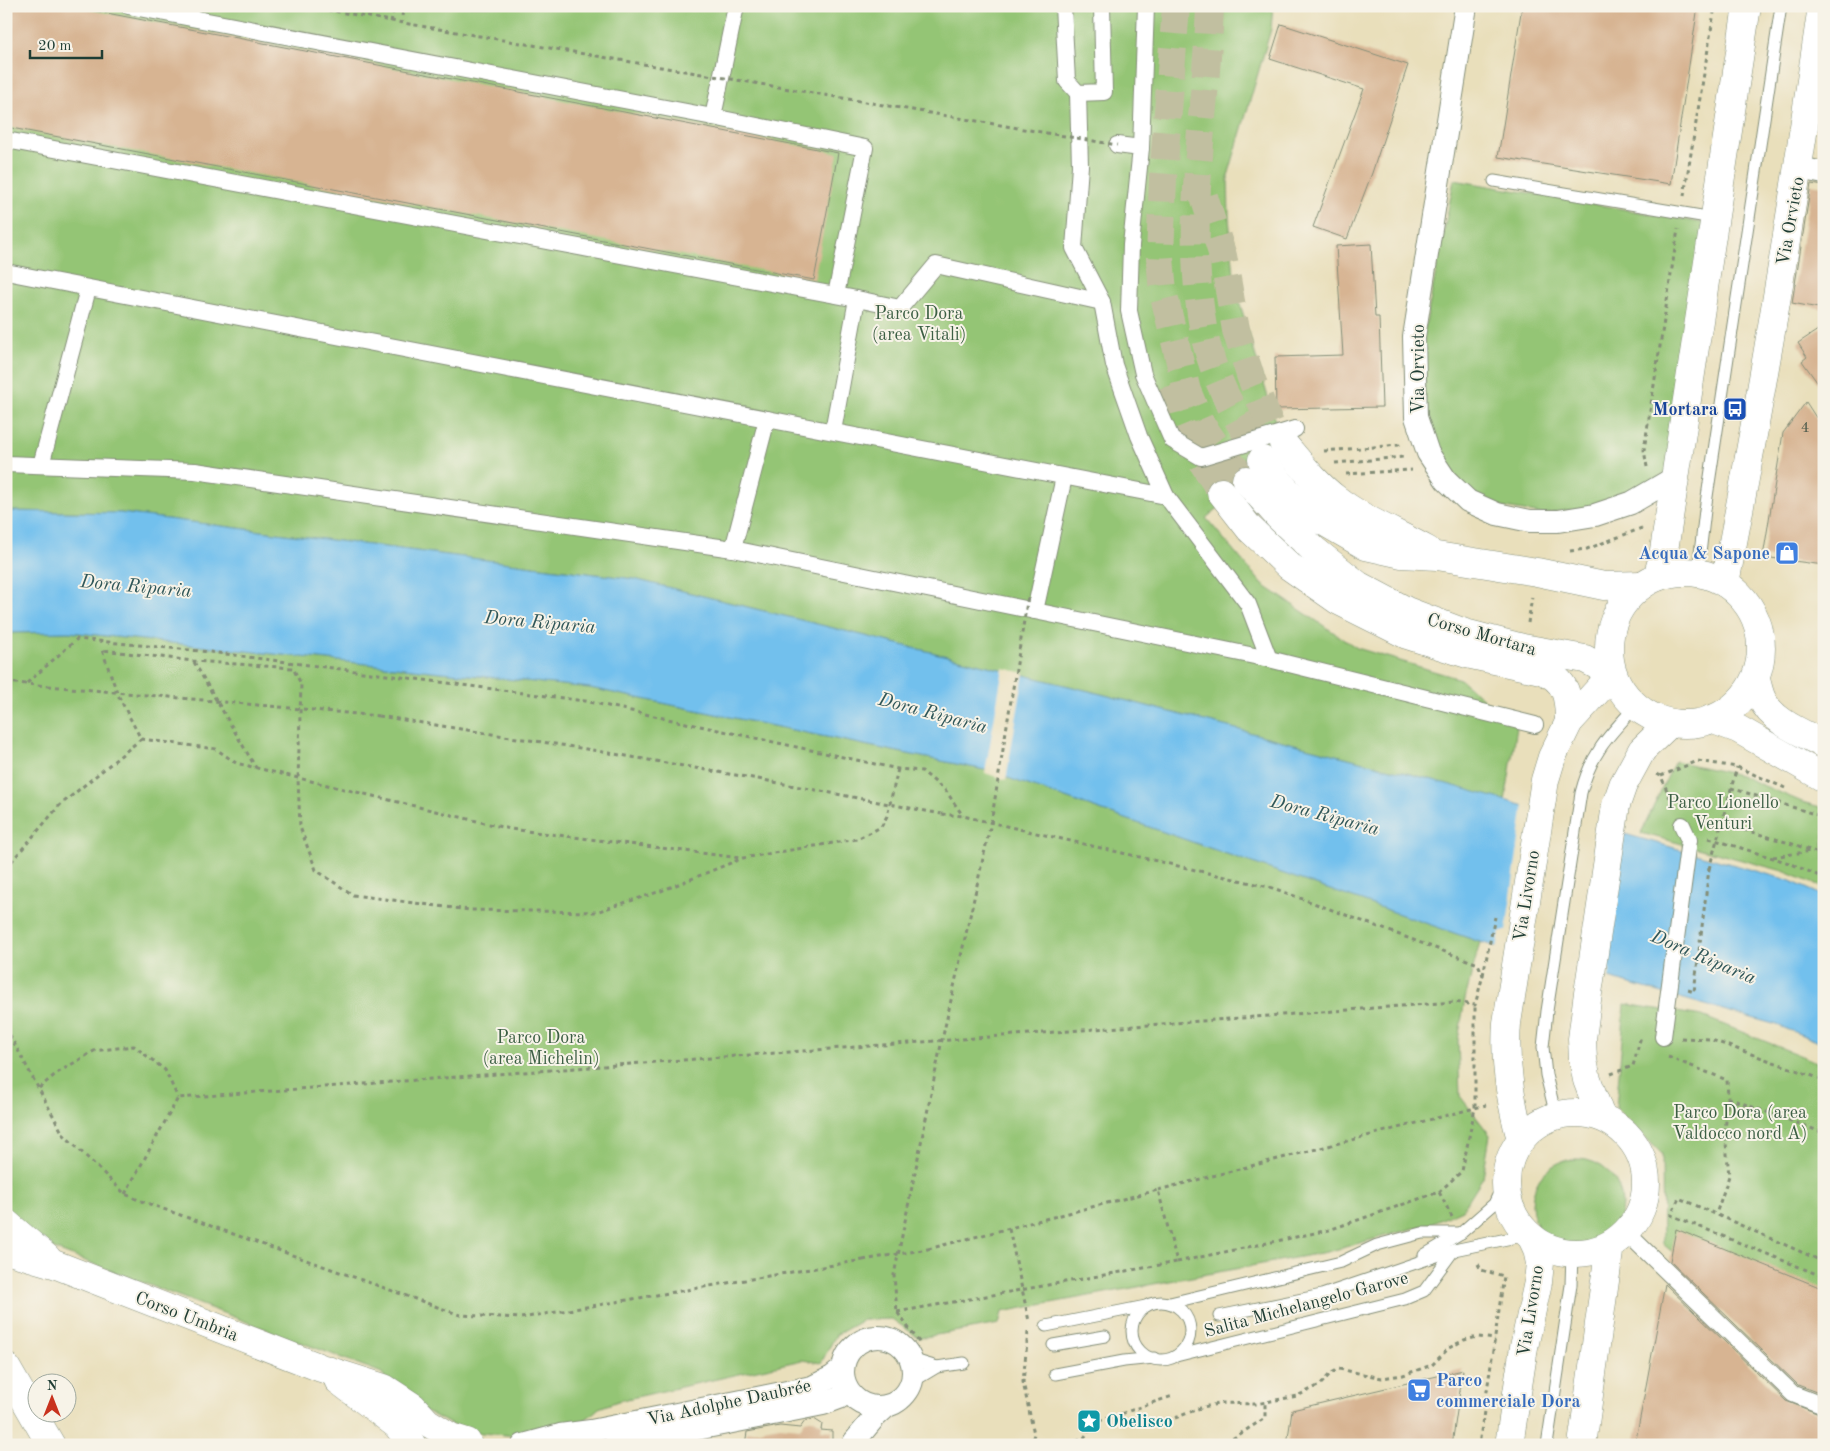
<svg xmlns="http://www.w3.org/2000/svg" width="1830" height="1451" viewBox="0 0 1830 1451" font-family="'Old Standard TT',serif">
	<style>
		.green { fill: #94c574; stroke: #5a8154 }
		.water { fill: #72c0ed; stroke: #487e90 }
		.pier { fill: #e9dfbb }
		.building { fill: #d7b492 }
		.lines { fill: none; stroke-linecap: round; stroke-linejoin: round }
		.secondary-tunnel { stroke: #c1bfa0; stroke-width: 28; stroke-dasharray: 28 14; stroke-linecap: butt }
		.service-casing { stroke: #848e78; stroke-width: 13 }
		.pedestrian-casing { stroke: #848e78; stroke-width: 18 }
		.minor-casing { stroke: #848e78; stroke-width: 24 }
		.tertiary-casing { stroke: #848e78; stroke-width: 29 }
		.secondary-casing { stroke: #848e78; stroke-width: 29 }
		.path { stroke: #848e78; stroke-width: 3; stroke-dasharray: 4 4; stroke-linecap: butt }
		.service { stroke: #fff; stroke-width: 11 }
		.pedestrian { stroke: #fff; stroke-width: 16 }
		.minor { stroke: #fff; stroke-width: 22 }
		.tertiary { stroke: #fff; stroke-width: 28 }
		.secondary { stroke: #fff; stroke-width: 28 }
		.path-bridge { stroke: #848e78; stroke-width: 3; stroke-dasharray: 4 4; stroke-linecap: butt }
		.labels { text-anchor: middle; stroke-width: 4; stroke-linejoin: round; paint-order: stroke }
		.number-label { font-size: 15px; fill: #4d5b4c }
		.street-label { font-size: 18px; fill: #1f3d34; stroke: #f7f3e8 }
		.park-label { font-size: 18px; fill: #3c5f44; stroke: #f7f3e8 }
		.transit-label { font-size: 18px; font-weight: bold; fill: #164399; stroke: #f7f3e8; text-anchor: end }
		.shop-label { font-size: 18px; font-weight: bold; fill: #366cbe; stroke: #f7f3e8; text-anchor: end }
		.culture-label { font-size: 18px; font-weight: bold; fill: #0d838f; stroke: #f7f3e8; text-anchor: start }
		.water-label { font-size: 19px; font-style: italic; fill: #305759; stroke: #f7f3e8 }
	</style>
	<rect width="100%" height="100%" fill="#f7f3e8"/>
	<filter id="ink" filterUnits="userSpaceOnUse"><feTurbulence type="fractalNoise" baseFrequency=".02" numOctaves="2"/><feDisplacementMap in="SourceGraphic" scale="10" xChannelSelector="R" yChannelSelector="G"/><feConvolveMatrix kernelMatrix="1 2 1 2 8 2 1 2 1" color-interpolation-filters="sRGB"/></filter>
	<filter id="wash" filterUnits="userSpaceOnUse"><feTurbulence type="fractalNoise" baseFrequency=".0096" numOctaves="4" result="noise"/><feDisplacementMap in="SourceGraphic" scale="20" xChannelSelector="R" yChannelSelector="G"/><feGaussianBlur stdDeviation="1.12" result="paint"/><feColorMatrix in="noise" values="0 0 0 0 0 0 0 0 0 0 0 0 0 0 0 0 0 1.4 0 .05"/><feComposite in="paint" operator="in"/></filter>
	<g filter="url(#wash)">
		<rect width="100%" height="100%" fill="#e9dfbb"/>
		<g class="green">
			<polygon points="6,6 1273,6 1271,29 1228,176 1229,217 1235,287 1285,454 1206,518 1263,585 1357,648 1460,679 1517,727 1505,801 1433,780 1093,692 634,579 121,513 6,511"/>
			<polygon points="1454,180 1704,223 1667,473 1603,506 1542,514 1499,507 1469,495 1440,453 1426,417 1422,343"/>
			<polygon points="69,632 590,688 985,770 1480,942 1465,999 1458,1040 1460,1096 1490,1135 1483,1177 1462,1210 1433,1223 1327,1252 1002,1312 999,1324 919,1338 892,1319 863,1320 836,1335 821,1363 802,1360 618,1401 599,1408 585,1420 559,1430 518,1436 482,1433 456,1427 397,1396 382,1373 38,1243 6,1219 6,633"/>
			<polygon points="1675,761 1739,775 1802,802 1824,808 1824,888 1783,871 1641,833"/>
			<polygon points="1625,1004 1702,1016 1824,1065 1824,1292 1799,1358 1663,1244 1662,1154 1616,1108"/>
			<circle cx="1577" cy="1204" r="45"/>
		</g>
		<polygon class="water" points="6,511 121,513 634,579 1093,692 1433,780 1788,880 1824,896 1824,1044 1777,1025 1480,942 985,770 590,688 69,632 6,633"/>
		<g class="pier">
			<polygon points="1003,668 1024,673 1006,780 985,773"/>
			<polygon points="1524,804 1625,832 1605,969 1610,970 1609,980 1497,949 1500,931 1506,931"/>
		</g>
		<g id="blocks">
			<g class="building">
				<polygon points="6,6 70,6 838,153 814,280 6,127"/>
				<polygon points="1522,6 1698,6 1671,184 1498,157"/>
				<polygon points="1281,24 1408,65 1372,173 1347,239 1313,227 1364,89 1270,59"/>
				<polygon points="1811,184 1824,186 1824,309 1792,303"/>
				<polygon points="1371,244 1375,317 1379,317 1382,407 1276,409 1275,357 1343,355 1336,246"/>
				<polygon points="1824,326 1824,392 1802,361 1807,357 1798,343"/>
				<polygon points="1806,402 1824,430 1824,565 1763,557 1783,433"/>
				<polygon points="1676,1229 1824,1289 1824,1395 1798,1385 1670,1261"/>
				<polygon points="1665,1284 1786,1401 1824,1416 1824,1445 1635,1445"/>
				<polygon points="1463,1370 1452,1445 1287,1445 1292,1410"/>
				<polygon points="814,1419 822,1424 821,1430 832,1431 832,1445 745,1445 747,1432 780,1426 800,1428 805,1421"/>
			</g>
		</g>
	</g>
	<g filter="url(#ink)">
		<use href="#blocks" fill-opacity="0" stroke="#848e78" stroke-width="1"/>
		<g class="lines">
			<g class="secondary-tunnel">
				<polyline points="1176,6 1163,177 1160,258 1163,292 1187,391 1201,424 1220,451 1246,480"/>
				<path d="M1210,6C1206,115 1184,225 1204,333C1213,379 1238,421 1262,460"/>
				<polyline points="1204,197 1223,256 1236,330 1251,378 1270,424 1283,443"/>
				<polyline points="1169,386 1176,414 1183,431 1221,492"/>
			</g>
			<g class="service-casing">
				<g id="service">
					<polyline points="1494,181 1713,218"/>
					<polyline points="1698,571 1705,510 1781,6"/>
					<path d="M1556,1116L1546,1075L1543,1047L1547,1011L1581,793C1591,753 1609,735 1636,706"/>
					<polyline points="1424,1255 1461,1233 1494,1204 1506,1178"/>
					<circle cx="1161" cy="1331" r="29"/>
					<polyline points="1170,1303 1341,1262 1377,1245 1422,1233 1461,1233"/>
					<polyline points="1219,1316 1322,1295 1454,1250 1526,1235"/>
					<polyline points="1046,1326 1146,1306"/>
					<polyline points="1053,1345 1105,1336"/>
					<polyline points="1176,1356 1405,1299 1424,1291 1454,1250"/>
					<polyline points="911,1359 937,1367"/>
					<polyline points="1055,1374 1124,1361 1154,1358"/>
					<polyline points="912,1382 937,1367 964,1363"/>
					<polyline points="1547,1445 1571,1285 1572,1253"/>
				</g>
			</g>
			<g class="pedestrian-casing">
				<g id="pedestrian">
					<polyline points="128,6 713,117"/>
					<polyline points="736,6 713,117 865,148 836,295"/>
					<polyline points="1063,6 1067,81 1078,93"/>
					<polyline points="6,140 857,299 833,431"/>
					<polyline points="1117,145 1141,148 1131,245 1129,311 1143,374 1172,440 1201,457 1295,429"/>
					<polyline points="1141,148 1146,6"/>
					<polyline points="6,272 1166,496 1139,436 1114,365 1102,302 1074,248 1080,166 1078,93 1104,92 1102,6"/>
					<polyline points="857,299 900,308 936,265 1102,302"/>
					<polyline points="6,464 195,471 733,549 1269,659 1535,725"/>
					<polyline points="41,465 88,289"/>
					<polyline points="1166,496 1248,604 1269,659"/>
					<polyline points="733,549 767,419"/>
					<polyline points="1035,611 1064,477"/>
					<polyline points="1663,1037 1689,840 1682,825"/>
					<polyline points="1627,1233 1793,1394 1824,1406"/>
				</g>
			</g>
			<g class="minor-casing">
				<g id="minor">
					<polyline points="1466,6 1414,337 1416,417 1428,453 1446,480 1468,501 1497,514 1530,521 1558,521 1595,515 1631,503 1674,478"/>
					<polyline points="1799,168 1824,173"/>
					<circle cx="878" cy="1372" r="35"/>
					<polyline points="854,1442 874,1418 887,1406"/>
					<polyline points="523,1445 560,1435 591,1431 812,1387 832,1377 842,1369"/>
					<polyline points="615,1445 823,1404 839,1398 848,1392"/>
				</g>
			</g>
			<g class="tertiary-casing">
				<g id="tertiary">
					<polyline points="1657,577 1663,557 1747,6"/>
					<path d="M1725,583C1763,392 1794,199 1822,6"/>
					<polyline points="6,1223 47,1258"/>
					<polyline points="6,1250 54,1264 321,1368 384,1388 413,1407 427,1422 451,1437 467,1442"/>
					<polyline points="6,1367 51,1445"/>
					<polyline points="338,1380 397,1425 412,1445"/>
				</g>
			</g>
			<g class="secondary-casing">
				<g id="secondary">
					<path d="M1283,443C1300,463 1315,483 1336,499C1363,520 1397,533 1427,550"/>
					<polyline points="1262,460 1287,491 1321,520 1366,546 1402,554 1437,556 1537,572 1604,586 1642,585"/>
					<path d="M1246,480L1278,516L1314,550L1358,585L1407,611L1465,633L1523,648L1585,659L1613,674L1569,722L1552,757L1545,780L1507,1023C1504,1063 1510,1100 1521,1139"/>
					<path d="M1221,492L1249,528L1289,566L1339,601L1407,635L1467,654L1541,670C1567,680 1569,697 1569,722"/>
					<circle cx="1685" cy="648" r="76"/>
					<path d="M1756,680C1758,686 1759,693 1762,699C1772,722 1803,733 1824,744"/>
					<polyline points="1711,719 1738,729 1824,778"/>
					<circle cx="1576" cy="1183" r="70"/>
					<polyline points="1601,1117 1587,1080 1583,1060 1582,1039 1587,1000 1616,805 1623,785 1642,750 1668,725"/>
					<polyline points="1509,1445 1524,1347 1538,1282 1540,1263 1537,1249 1532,1238"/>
					<polyline points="1582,1445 1610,1245"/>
				</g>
			</g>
			<g class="path">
				<polyline points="402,16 404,6"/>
				<polyline points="391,22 394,6"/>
				<polyline points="1684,196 1715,6"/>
				<polyline points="1324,451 1399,445 1399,447"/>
				<polyline points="1335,463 1404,457"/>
				<polyline points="1647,467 1644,450 1678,229"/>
				<polyline points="1346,474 1412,470"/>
				<polyline points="1570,551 1587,549 1642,528"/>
				<polyline points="1528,623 1532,597"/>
				<polyline points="194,662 256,768"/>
				<polyline points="6,682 48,686"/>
				<polyline points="27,683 77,639 210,652 585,701 898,769 922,771 946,791 963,816"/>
				<polyline points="379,716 586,749 758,779"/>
				<polyline points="141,739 216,749 236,763 510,829 741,858"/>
				<polyline points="1657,774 1661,776 1674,808"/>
				<polyline points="1661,776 1698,761 1737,767 1785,788"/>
				<polyline points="1731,788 1824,817"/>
				<polyline points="1721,823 1796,845 1824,855"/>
				<polyline points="1709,838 1789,863 1824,878"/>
				<polyline points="1773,857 1811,851"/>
				<polyline points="6,868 59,806 141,739 118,695 102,650 193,661 293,668 301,684 298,779 300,827 316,870 353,895 469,910 596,912 661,891 743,858 857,839 881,827 887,816 898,769"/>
				<polyline points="1709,869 1737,767"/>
				<polyline points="1483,975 1495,917"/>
				<polyline points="1688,990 1694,992 1709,869 1705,868"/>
				<polyline points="6,1028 63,1134 125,1194 141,1201 460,1315 521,1318 863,1260"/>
				<polyline points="1681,1038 1709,1039 1824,1080"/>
				<polyline points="1668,1057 1727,1080 1728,1098 1725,1132 1729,1176 1716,1214"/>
				<polyline points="1611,1074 1633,1066 1641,1036"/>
				<polyline points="39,1088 57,1073 94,1051 134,1046 165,1070 178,1098"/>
				<polyline points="1728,1098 1824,1133"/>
				<polyline points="1158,1190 1475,1108 1475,1005"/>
				<polyline points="1439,1192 1462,1171 1475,1108 1486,1105"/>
				<polyline points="125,1194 178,1098 1454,1002 1475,1005 1483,975 1478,964 1273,888 963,816 941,814"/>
				<polyline points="1009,1229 1029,1321"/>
				<polyline points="928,1249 1158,1190 1177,1262 1329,1230 1439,1192 1452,1217"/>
				<polyline points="1824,1262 1679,1198 1671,1215 1824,1277"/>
				<polyline points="1478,1264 1481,1270 1504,1276 1479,1445"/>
				<polyline points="897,1312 1177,1262"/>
				<polyline points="1028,1332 1023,1382 1034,1434 1031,1445"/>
				<polyline points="919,1342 897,1312 894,1275 942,1040 991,823"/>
				<polyline points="1175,1418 1203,1407 1223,1403 1256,1404 1297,1396 1320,1385 1330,1374 1339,1369 1382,1378 1403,1375 1432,1365 1449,1348 1464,1340 1478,1337 1495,1339"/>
				<path d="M1069,1445L1084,1438L1095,1422C1121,1415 1146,1404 1173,1396"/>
				<polyline points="1228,1445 1232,1439 1265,1418 1265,1402"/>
			</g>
			<use href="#service" class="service"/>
			<use href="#pedestrian" class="pedestrian"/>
			<use href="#minor" class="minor"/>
			<use href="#tertiary" class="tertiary"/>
			<use href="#secondary" class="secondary"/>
			<g class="path-bridge">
				<polyline points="304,6 1117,145"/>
				<polyline points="48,686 379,716"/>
				<polyline points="758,779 941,814"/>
				<polyline points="991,823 1028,596"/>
				<polyline points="863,1260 928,1249"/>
			</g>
		</g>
	</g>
	<defs>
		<g id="bus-square" transform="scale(1.25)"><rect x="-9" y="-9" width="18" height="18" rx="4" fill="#1a4fb4" stroke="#f7f3e8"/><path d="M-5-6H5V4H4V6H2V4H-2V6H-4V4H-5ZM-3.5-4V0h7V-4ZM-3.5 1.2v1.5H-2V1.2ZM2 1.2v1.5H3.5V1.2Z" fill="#fff"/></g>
		<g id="shop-square" transform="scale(1.25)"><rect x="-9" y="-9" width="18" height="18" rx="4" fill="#3f7fe0" stroke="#f7f3e8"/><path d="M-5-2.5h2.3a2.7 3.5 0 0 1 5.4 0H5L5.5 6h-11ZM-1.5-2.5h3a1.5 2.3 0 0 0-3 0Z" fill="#fff"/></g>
		<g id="supermarket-square" transform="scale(1.25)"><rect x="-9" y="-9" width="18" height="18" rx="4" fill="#3f7fe0" stroke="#f7f3e8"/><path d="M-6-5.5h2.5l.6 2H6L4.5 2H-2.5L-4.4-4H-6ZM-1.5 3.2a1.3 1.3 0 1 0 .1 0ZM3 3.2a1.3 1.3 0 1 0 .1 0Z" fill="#fff"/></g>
		<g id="sight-square" transform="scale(1.25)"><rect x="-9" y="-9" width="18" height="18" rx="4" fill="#0f9aa8" stroke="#f7f3e8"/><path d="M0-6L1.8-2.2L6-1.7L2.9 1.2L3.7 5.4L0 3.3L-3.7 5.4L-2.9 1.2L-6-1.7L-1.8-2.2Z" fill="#fff"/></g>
	</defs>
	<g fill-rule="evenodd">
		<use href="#bus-square" x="1735" y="409"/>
		<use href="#shop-square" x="1787" y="553"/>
		<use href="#supermarket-square" x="1419" y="1390"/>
		<use href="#sight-square" x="1089" y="1421"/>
	</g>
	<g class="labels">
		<g class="number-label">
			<text x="1805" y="432">4</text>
		</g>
		<g class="street-label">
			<text transform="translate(1790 221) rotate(-80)" y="6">Via Orvieto</text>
			<text transform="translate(1418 369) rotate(-90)" y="6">Via Orvieto</text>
			<text transform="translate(1482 634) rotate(16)" y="6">Corso Mortara</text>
			<text transform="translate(1526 896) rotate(-81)" y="6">Via Livorno</text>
			<text transform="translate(1306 1304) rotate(-15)" y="6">Salita Michelangelo Garove</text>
			<text transform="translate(1530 1311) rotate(-81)" y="6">Via Livorno</text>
			<text transform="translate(187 1316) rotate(21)" y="6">Corso Umbria</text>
			<text transform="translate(729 1402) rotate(-12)" y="6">Via Adolphe Daubrée</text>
		</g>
		<g class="park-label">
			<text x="919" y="319">Parco Dora<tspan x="919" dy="21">(area Vitali)</tspan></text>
			<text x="1723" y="808">Parco Lionello<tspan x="1723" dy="21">Venturi</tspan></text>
			<text x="541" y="1043">Parco Dora<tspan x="541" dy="21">(area Michelin)</tspan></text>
			<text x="1740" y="1118">Parco Dora (area<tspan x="1740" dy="21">Valdocco nord A)</tspan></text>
		</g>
		<g class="transit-label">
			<text x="1718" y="415">Mortara</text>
		</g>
		<g class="shop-label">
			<text x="1770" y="559">Acqua &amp; Sapone</text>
			<text x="1436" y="1386" text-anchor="start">Parco<tspan x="1436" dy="21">commerciale Dora</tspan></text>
		</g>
		<g class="culture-label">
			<text x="1106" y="1427">Obelisco</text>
		</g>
		<g class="water-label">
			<text transform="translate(136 585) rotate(5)" y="7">Dora Riparia</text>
			<text transform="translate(540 621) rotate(5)" y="7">Dora Riparia</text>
			<text transform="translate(933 712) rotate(15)" y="7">Dora Riparia</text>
			<text transform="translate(1325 814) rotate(15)" y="7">Dora Riparia</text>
			<text transform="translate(1704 956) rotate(23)" y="7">Dora Riparia</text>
		</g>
	</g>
	<rect width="1830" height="1451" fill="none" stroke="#f7f3e8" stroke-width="25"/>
	<g transform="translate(52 1398)"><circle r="24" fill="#f7f3e8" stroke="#a1aaa0"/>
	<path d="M0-4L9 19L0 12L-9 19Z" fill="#c8321e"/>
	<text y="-8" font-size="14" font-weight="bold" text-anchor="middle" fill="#1f3d34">N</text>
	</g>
	<path d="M30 50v8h72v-8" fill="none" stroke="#1f3d34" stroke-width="2.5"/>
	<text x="38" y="50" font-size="15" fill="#1f3d34" stroke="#f7f3e8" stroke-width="4" paint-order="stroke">20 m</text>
</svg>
